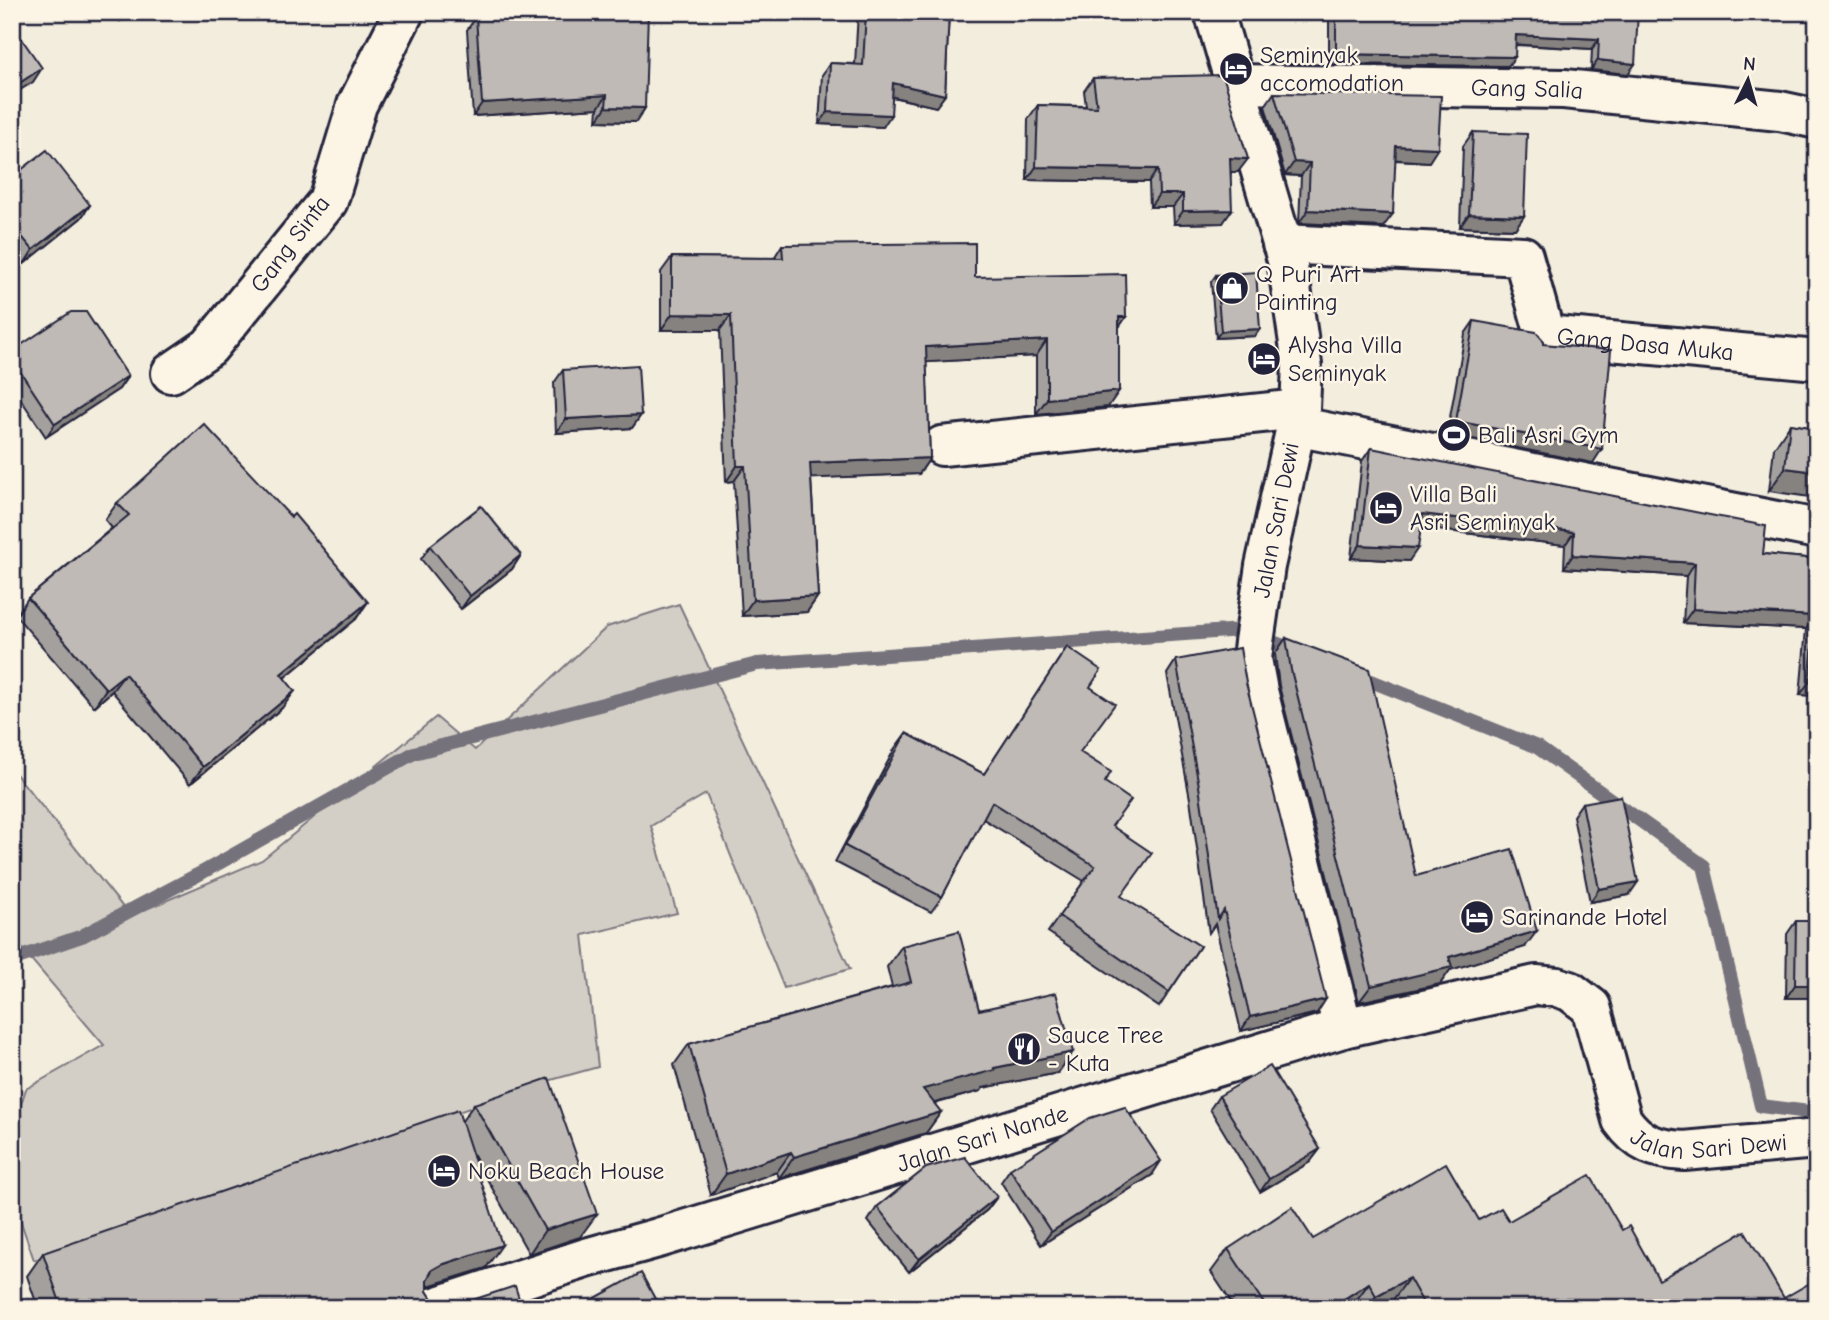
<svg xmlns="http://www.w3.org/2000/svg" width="1829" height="1320" viewBox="0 0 1829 1320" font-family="'Comic Neue',sans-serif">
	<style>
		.green { fill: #d4cfc6; stroke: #7b7880; stroke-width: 2 }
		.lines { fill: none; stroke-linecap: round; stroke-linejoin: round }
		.stream { stroke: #75727b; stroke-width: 14 }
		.minor-casing { stroke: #22223b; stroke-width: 44 }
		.minor { stroke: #fcf5e5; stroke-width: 38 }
		.wall { fill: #a4a09d; stroke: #22223b; stroke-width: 2 }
		.shaded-wall { fill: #86827f; stroke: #22223b; stroke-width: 2 }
		.building { fill: #bfbab6; stroke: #22223b; stroke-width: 2 }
		.labels { text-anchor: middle; stroke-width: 5; stroke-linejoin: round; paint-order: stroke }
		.poi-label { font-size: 24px; fill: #22223b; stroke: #fcf5e5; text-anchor: start }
		.street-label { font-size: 24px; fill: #22223b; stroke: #fcf5e5 }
	</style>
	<rect width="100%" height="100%" fill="#f3edde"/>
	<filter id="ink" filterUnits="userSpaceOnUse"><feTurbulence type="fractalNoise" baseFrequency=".0143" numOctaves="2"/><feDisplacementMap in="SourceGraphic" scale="14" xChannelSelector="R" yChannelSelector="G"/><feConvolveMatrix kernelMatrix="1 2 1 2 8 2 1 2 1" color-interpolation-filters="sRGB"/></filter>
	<g filter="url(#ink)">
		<polygon class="green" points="679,604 850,969 784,988 706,794 651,826 677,913 583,935 598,1067 544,1082 34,1260 12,1196 12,1131 26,1089 104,1045 12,937 12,769 130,916 262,860 436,717 475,750 607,627"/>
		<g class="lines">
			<g class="stream">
				<polyline points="1356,675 1537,747 1704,866 1761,1106 1817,1113"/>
				<polyline points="12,960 82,936 203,872 414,753 757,664 1242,630 1299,652"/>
			</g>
			<g class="minor-casing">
				<g id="minor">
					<polyline points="1214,12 1287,260 1302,364 1300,409 1265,566 1254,642 1252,659 1258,691 1343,1028"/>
					<path id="s1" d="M1235,84L1564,89L1780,111L1817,119"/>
					<path id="s2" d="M1282,244L1523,256L1545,335L1817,360"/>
					<polyline points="171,373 209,347 328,201 357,105 404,12"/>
					<polyline points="1295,426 1817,529"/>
					<polyline points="942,446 1300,409"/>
					<path id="s3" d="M432,1308L586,1258L658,1238L1343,1028L1536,985L1557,987L1570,991L1591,1007L1622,1120C1639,1144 1655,1149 1684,1151L1817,1139"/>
				</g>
			</g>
			<use href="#minor" class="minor"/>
		</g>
		<g class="wall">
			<polygon points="114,12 132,12 120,21"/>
			<polygon points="858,12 949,12 945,95 936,107 892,97 883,127 819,124 822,75 830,63 855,64"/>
			<polygon points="1329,12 1638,12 1628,74 1591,70 1592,49 1515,45 1508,66 1329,64"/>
			<polygon points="476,17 645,108 636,122 597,121 598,108 473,116 467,30"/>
			<polygon points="1093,78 1238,172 1231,172 1223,223 1174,224 1173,207 1150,207 1149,182 1027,180 1028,119 1038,105 1086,106 1084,91"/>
			<polygon points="1274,93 1429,162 1395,160 1383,227 1299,223 1301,176 1285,175 1265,106"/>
			<polygon points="1473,132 1524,216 1515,229 1460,227 1463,146"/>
			<polygon points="12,177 90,205 81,218 24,264 12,249"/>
			<polygon points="782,245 975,277 1126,317 1119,327 1108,407 1036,414 1036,356 926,362 930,458 919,474 811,478 818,596 807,612 742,616 734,481 726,482 720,330 661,330 661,272 672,257 774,258"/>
			<polygon points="1216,275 1255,336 1216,338 1211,282"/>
			<polygon points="1474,321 1543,344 1593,463 1447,434 1465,334"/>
			<polygon points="12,351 128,376 119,389 46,437 12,386"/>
			<polygon points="563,370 641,415 632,428 556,433 554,383"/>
			<polygon points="1790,424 1817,428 1769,491 1774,448"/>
			<polygon points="1371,448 1763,554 1817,559 1817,696 1800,695 1806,629 1683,623 1686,576 1564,568 1565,545 1421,528 1409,561 1351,558 1362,461"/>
			<polygon points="117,503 356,619 284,678 282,708 190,784 112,691 94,707 16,616 28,598 112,528 105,520"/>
			<polygon points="430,546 521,555 512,569 461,609 421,559"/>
			<polygon points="1286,638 1416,876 1525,947 1450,970 1440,984 1359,1002 1279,686 1275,654"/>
			<polygon points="1067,647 1090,687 1080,752 1105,782 1112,826 1121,897 1200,946 1159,1007 1048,932 1084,881 983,819 942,897 931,912 835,862 895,748 906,733 984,774"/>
			<polygon points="1176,660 1246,683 1317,1013 1241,1031 1215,924 1209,933 1190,799 1167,674"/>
			<polygon points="1582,803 1629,895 1590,902 1573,816"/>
			<polygon points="1796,921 1817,921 1817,998 1786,998 1787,934"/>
			<polygon points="902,946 1058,1073 983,1088 981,1091 934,1104 941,1112 926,1133 779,1178 777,1172 711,1195 674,1065 689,1044 892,987 887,967"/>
			<polygon points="1219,1096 1320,1149 1310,1162 1260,1192 1210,1109"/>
			<polygon points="474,1104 580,1237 529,1254 473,1154 486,1268 427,1287 427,1291 434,1302 444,1306 522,1308 38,1308 27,1276 43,1253 462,1121"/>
			<polygon points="1010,1169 1152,1175 1041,1245 1001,1182"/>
			<polygon points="997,1197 987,1210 909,1272 868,1221 877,1207"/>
			<polygon points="1479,1220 1509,1221 1622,1230 1659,1280 1784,1298 1817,1308 1396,1308 1392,1301 1381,1308 1353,1308 1352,1306 1350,1308 1235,1308 1211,1272 1228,1249"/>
		</g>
		<g class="shaded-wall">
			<polygon points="126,12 132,12 120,21"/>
			<polygon points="1255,12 1303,12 1253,15"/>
			<polygon points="1665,12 1730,12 1724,21"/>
			<polygon points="1516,35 1599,39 1592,49 1509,44"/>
			<polygon points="1336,54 1515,57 1508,66 1329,64"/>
			<polygon points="1598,60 1635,64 1628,74 1591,70"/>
			<polygon points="42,68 33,82 12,95 12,88"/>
			<polygon points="893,83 945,95 936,107 885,95"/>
			<polygon points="607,95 598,108 473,116 482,103"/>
			<polygon points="606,107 645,108 636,122 597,121"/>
			<polygon points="828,112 891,115 883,127 819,124"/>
			<polygon points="1396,146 1438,148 1429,162 1387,159"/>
			<polygon points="1230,158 1248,159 1238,172 1221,172"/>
			<polygon points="1294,162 1310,163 1301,176 1285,175"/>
			<polygon points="1036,167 1158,169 1149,182 1027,180"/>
			<polygon points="1159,194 1183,194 1173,207 1150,207"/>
			<polygon points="90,205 81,218 24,264 33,250"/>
			<polygon points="1232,210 1223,223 1174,224 1183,211"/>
			<polygon points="1308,210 1393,214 1383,227 1299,223"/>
			<polygon points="1469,214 1524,216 1515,229 1460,227"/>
			<polygon points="672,314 731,315 720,330 661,330"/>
			<polygon points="1119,317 1126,317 1115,333"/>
			<polygon points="1260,329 1255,336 1216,338 1221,331"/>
			<polygon points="1047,340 1036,356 915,363 926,347"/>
			<polygon points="128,376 119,389 46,437 55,424"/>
			<polygon points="1119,391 1108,407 1036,414 1047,399"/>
			<polygon points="641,415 632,428 556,433 566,419"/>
			<polygon points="1456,421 1602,449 1593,463 1447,434"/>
			<polygon points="930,458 919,474 799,479 810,463"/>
			<polygon points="737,466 745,466 734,481 726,482"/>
			<polygon points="1785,468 1817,472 1817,498 1769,491"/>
			<polygon points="1423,514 1574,532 1565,545 1414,527"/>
			<polygon points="1360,545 1418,548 1409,561 1351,558"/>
			<polygon points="521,555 512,569 461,609 470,596"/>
			<polygon points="1573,555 1695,563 1686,576 1564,568"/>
			<polygon points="818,596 807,612 742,616 753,600"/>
			<polygon points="368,602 356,619 268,691 281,674"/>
			<polygon points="1693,609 1816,616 1806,629 1683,623"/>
			<polygon points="125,674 112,691 94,707 106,689"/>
			<polygon points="1809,682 1817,682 1817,696 1800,695"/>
			<polygon points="295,691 282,708 190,784 203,767"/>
			<polygon points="1638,882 1629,895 1590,902 1599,889"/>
			<polygon points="1537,931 1525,947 1450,970 1440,984 1359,1002 1371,986 1449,957"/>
			<polygon points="1795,985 1817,985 1817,998 1786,998"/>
			<polygon points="1326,999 1317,1013 1241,1031 1250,1017"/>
			<polygon points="1073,1052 1058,1073 983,1088 981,1091 908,1110 923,1089 994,1068"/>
			<polygon points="941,1112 926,1133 779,1178 794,1157"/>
			<polygon points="1320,1149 1310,1162 1260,1192 1269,1179"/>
			<polygon points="791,1152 777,1172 711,1195 726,1174"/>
			<polygon points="1161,1161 1152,1175 1041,1245 1051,1232"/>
			<polygon points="997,1197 987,1210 909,1272 919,1259"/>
			<polygon points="597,1214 580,1237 529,1254 545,1230"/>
			<polygon points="502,1245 486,1268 425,1287 416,1293 432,1270 441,1265"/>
			<polygon points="1409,1278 1392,1301 1381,1308 1368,1308 1376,1296"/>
			<polygon points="1369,1283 1352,1306 1350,1308 1330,1308"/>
			<polygon points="350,1303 346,1308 336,1308"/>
		</g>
		<g class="building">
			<polygon points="542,12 648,12 645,108 606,107 607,95 482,103 476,17"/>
			<polygon points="866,12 949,12 945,95 893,83 891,115 828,112 830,63 863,65"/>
			<polygon points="1336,12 1638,12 1635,64 1598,60 1599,39 1516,35 1515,57 1336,54"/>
			<polygon points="12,25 42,68 12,88"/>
			<polygon points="1223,75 1248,159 1230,158 1232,210 1183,211 1183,194 1159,194 1158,169 1036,167 1038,105 1097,107 1093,78"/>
			<polygon points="1274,93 1441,96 1438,148 1396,146 1393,214 1308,210 1310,163 1294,162"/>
			<polygon points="1473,132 1527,134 1524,216 1469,214"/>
			<polygon points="47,150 90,205 33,250 12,225 12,177"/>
			<polygon points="975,243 975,277 1125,274 1126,317 1119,317 1119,391 1047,399 1047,340 926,347 930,458 810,463 818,596 753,600 745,466 737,466 731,315 672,314 672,257 783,258 782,245"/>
			<polygon points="1256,272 1260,329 1221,331 1216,275"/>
			<polygon points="71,312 86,312 128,376 55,424 12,359 12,351"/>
			<polygon points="1474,321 1536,332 1543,340 1543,344 1611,350 1602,449 1456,421"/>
			<polygon points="638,365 641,415 566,419 563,370"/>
			<polygon points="204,424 291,517 294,514 368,602 281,674 295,691 203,767 125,674 106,689 28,598 129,515 117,503"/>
			<polygon points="1790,424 1817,428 1817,472 1785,468"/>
			<polygon points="1371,448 1766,526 1763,554 1817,559 1817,682 1809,682 1816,616 1693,609 1695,563 1573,555 1574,532 1423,514 1418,548 1360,545"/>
			<polygon points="481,506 521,555 470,596 430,546"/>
			<polygon points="1286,638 1369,669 1416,876 1512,849 1537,931 1449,957 1452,967 1371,986 1291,670"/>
			<polygon points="1067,647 1101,670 1090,687 1115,704 1080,752 1111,772 1105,782 1131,800 1112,826 1152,853 1121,896 1200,946 1169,992 1059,916 1095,866 992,802 942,897 845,846 906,733 984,774"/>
			<polygon points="1240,648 1246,683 1326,999 1250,1017 1224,910 1218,919 1199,786 1176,660"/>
			<polygon points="1621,796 1638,882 1599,889 1582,803"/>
			<polygon points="1796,921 1817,921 1817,985 1795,985"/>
			<polygon points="959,931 979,1010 1056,993 1073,1052 994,1068 995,1070 923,1089 941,1112 794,1157 791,1152 726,1174 689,1044 911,982 902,946"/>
			<polygon points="1270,1066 1320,1149 1269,1179 1219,1096"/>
			<polygon points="549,1078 597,1214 545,1230 474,1104"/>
			<polygon points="1125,1107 1161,1161 1051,1232 1010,1169 1090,1118"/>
			<polygon points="458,1110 502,1245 441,1265 432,1270 427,1280 427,1291 434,1302 444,1306 454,1306 515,1286 522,1308 352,1308 350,1303 336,1308 62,1308 43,1253"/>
			<polygon points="965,1157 997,1197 919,1259 877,1207 926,1168"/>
			<polygon points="1446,1163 1479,1220 1501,1208 1509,1221 1590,1175 1622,1230 1629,1226 1659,1280 1745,1231 1784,1298 1817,1279 1817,1308 1426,1308 1409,1278 1376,1296 1369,1283 1330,1308 1267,1308 1228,1249 1292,1207 1313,1239"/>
			<polygon points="641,1273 660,1308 577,1308"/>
		</g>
	</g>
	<defs>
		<g id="hotel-disc" transform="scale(1.75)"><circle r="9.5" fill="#22223b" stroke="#fcf5e5"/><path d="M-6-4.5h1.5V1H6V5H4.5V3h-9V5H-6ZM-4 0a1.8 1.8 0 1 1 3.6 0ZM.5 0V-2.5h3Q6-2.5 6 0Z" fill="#fff"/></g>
		<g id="shop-disc" transform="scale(1.75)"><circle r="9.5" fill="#22223b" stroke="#fcf5e5"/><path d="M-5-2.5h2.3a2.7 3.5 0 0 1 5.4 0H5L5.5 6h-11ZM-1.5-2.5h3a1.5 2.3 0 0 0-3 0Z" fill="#fff"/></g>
		<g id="stadium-disc" transform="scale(1.75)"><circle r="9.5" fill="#22223b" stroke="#fcf5e5"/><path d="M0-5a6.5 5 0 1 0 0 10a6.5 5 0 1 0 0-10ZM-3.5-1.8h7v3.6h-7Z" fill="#fff"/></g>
		<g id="restaurant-disc" transform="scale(1.75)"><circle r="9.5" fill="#22223b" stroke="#fcf5e5"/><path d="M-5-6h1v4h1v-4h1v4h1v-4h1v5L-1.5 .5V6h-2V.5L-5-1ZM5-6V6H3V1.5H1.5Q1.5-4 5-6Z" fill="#fff"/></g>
	</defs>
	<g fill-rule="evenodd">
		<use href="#hotel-disc" x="1236" y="69"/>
		<use href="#shop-disc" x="1232" y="288"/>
		<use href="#hotel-disc" x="1264" y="359"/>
		<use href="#stadium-disc" x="1454" y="435"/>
		<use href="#hotel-disc" x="1386" y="508"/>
		<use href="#hotel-disc" x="1477" y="917"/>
		<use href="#restaurant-disc" x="1024" y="1049"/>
		<use href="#hotel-disc" x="444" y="1171"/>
	</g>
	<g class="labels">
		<g class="poi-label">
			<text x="1260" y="63">Seminyak<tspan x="1260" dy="28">accomodation</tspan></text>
			<text x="1256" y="282">Q Puri Art<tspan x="1256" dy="28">Painting</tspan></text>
			<text x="1288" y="353">Alysha Villa<tspan x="1288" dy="28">Seminyak</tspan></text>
			<text x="1478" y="443">Bali Asri Gym</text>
			<text x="1410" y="502">Villa Bali<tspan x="1410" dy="28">Asri Seminyak</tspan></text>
			<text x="1502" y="925">Sarinande Hotel</text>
			<text x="1048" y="1043">Sauce Tree<tspan x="1048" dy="28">- Kuta</tspan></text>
			<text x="468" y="1179">Noku Beach House</text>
		</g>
		<g class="street-label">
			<text dy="8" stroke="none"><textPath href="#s1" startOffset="292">Gang Salia</textPath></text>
			<text transform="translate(290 244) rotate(-53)" y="8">Gang Sinta</text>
			<text dy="8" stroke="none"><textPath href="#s2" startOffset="424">Gang Dasa Muka</textPath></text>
			<text transform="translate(1276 520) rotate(-79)" y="8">Jalan Sari Dewi</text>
			<text dy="8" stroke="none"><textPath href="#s3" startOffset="1426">Jalan Sari Dewi</textPath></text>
			<text dy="8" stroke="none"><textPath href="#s3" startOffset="576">Jalan Sari Nande</textPath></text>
		</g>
	</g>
	<rect width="1829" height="1320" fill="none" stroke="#fcf5e5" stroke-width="42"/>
	<rect x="21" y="21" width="1787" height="1278" fill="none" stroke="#22223b" stroke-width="2.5" filter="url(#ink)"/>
	<g transform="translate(1748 80) rotate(5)" stroke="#fcf5e5" stroke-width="5" paint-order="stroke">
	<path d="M0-5L12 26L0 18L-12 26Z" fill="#22223b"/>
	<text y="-10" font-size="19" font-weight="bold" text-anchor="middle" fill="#22223b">N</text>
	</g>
</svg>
